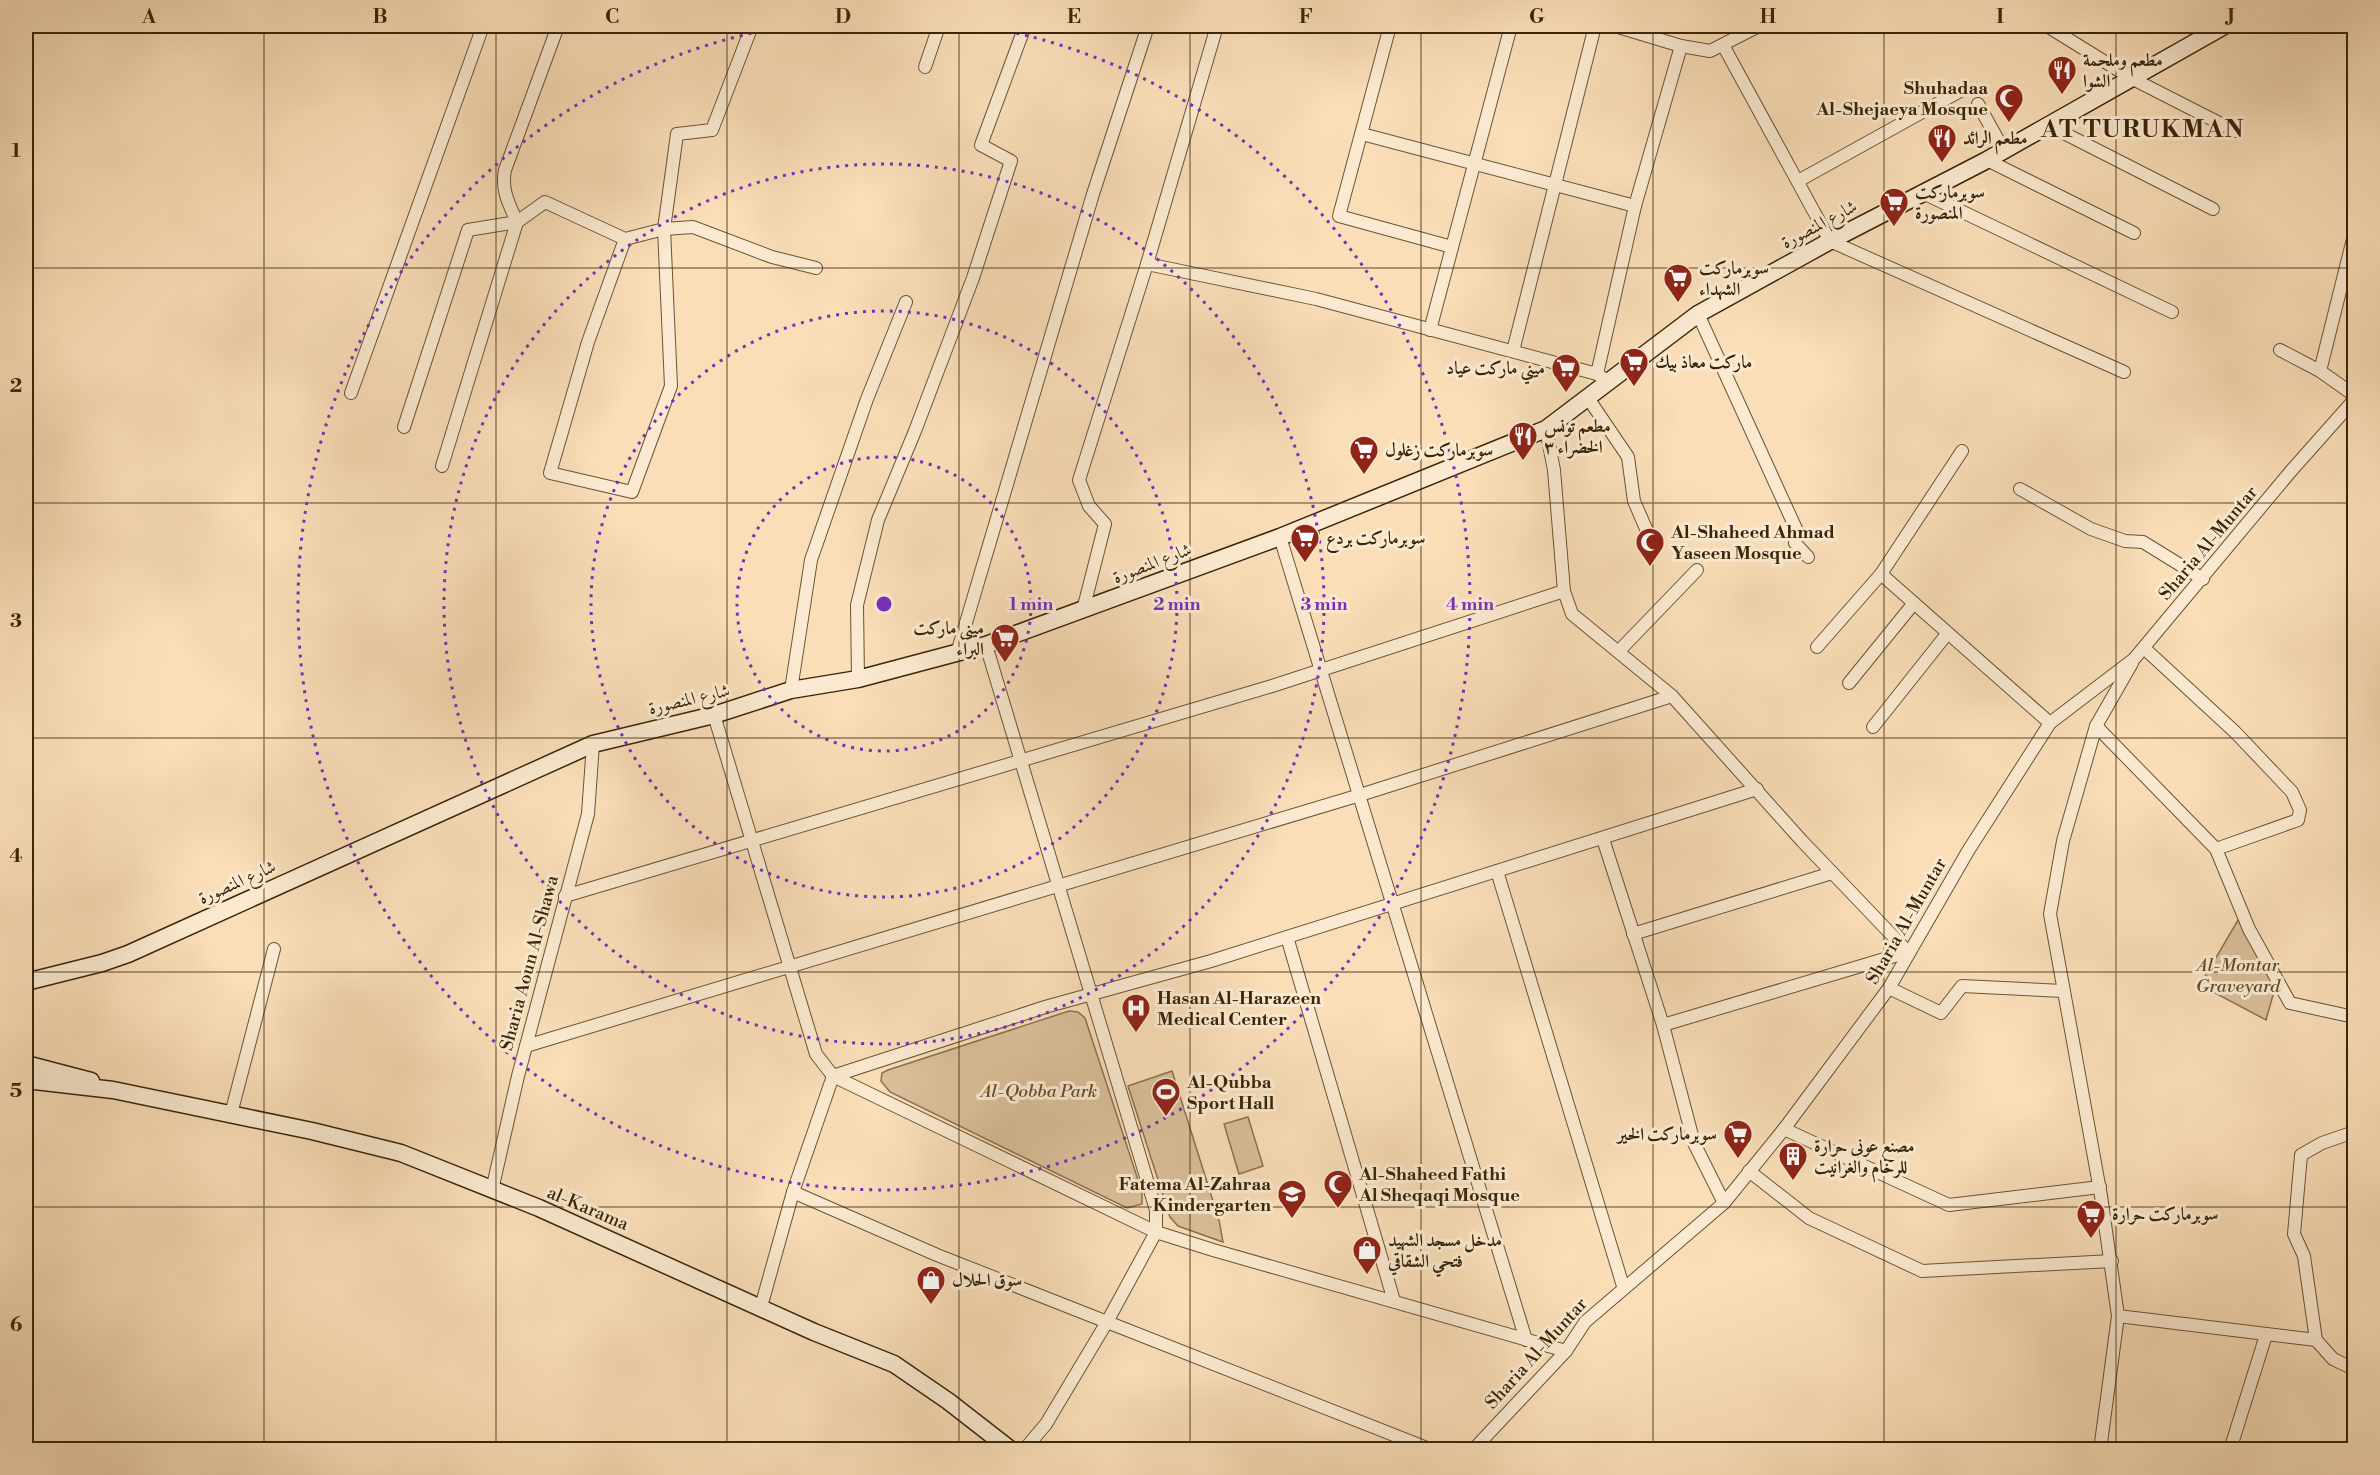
<svg xmlns="http://www.w3.org/2000/svg" width="2380" height="1475" viewBox="0 0 2380 1475" font-family="'Libre Bodoni',Amiri,serif">
	<style>
		.green { fill: #d9bf9a; stroke: #8a7251; stroke-width: 1.5 }
		.lines { fill: none; stroke-linecap: round; stroke-linejoin: round }
		.minor-casing { stroke: #6a5334; stroke-width: 14 }
		.secondary-casing { stroke: #3a2508; stroke-width: 19 }
		.minor { stroke: #fbead1; stroke-width: 12 }
		.secondary { stroke: #fbead1; stroke-width: 16 }
		.grid { fill: none; stroke: #3a2508; stroke-width: 1.5; stroke-opacity: 0.55 }
		.ring { fill: none; stroke: #7b2cbf; stroke-width: 3; stroke-dasharray: 3 6 }
		.labels { text-anchor: middle; stroke-width: 6; stroke-linejoin: round; paint-order: stroke }
		.poi-label { font-size: 18px; font-weight: bold; fill: #3a2508; stroke: #fbead1; text-anchor: start }
		.street-label { font-size: 18px; fill: #3a2508; stroke: #fbead1 }
		.park-label { font-size: 18px; font-style: italic; fill: #624c2c; stroke: #fbead1 }
		.district-label { font-size: 24px; font-weight: bold; letter-spacing: 1.5px; fill: #3a2508; stroke: #fbead1 }
		.centre { fill: #7b2cbf; stroke: #fbead1; stroke-width: 3 }
		.ring-label { font-size: 18px; text-anchor: middle; font-weight: bold; fill: #7b2cbf; stroke: #fbead1; stroke-width: 6; stroke-linejoin: round; paint-order: stroke }
		.neatline { fill: none; stroke: #3a2508; stroke-width: 2 }
		.grid-label { font-size: 20px; text-anchor: middle; font-weight: bold; fill: #3a2508 }
	</style>
	<rect width="100%" height="100%" fill="#f9deb8"/>
	<filter id="stains"><feTurbulence type="fractalNoise" baseFrequency=".00333" numOctaves="4"/><feColorMatrix values="0 0 0 0 .2 0 0 0 0 .09 0 0 0 0 .02 0 0 0 .5 -.17"/></filter>
	<radialGradient id="worn" r=".72"><stop offset=".6" stop-color="#630" stop-opacity="0"/><stop offset="1" stop-color="#630" stop-opacity=".3"/></radialGradient>
	<g class="green">
		<polygon points="2238,920 2275,988 2266,1020 2200,985"/>
		<polygon points="1069,1011 1078,1012 1085,1018 1142,1192 1142,1204 1127,1208 890,1092 881,1081 882,1073 888,1070"/>
		<polygon points="1172,1071 1219,1220 1223,1242 1178,1226 1170,1217 1128,1086"/>
		<polygon points="1248,1117 1263,1166 1239,1174 1224,1124"/>
	</g>
	<g class="lines">
		<g class="minor-casing">
			<g id="minor">
				<polyline points="1390,26 1339,216 1452,247"/>
				<polyline points="2047,26 2131,78 2235,131"/>
				<polyline points="1723,45 1830,241 2124,372"/>
				<polyline points="1681,46 1710,51 1759,26"/>
				<polyline points="925,67 939,26"/>
				<polyline points="1978,104 2003,149"/>
				<polyline points="2048,125 2213,209"/>
				<polyline points="1362,134 1635,206"/>
				<polyline points="1987,160 2134,233"/>
				<polyline points="1798,181 1962,90"/>
				<polyline points="1921,192 2172,312"/>
				<polyline points="625,239 588,342 550,473 632,492 671,386 664,229 677,134 712,130 752,26"/>
				<polyline points="1147,264 1316,299 1597,374 1609,382"/>
				<polyline points="1698,314 1797,531 1795,543 1808,557"/>
				<polyline points="1430,330 1511,26"/>
				<polyline points="2280,350 2320,371 2354,395"/>
				<polyline points="1513,351 1595,26"/>
				<polyline points="2320,371 2354,235"/>
				<polyline points="1597,374 1635,206 1681,46 1615,26"/>
				<polyline points="351,393 483,26"/>
				<polyline points="1588,398 1628,457 1634,501 1647,531"/>
				<polyline points="404,427 468,230 517,222 545,202 625,239 664,229 693,227 772,257 816,268"/>
				<polyline points="1546,429 1554,470 1564,591 1572,614 1672,696 1802,841 1908,952 1663,1025"/>
				<polyline points="1962,451 1881,574 2050,723"/>
				<path d="M442,466L517,222C509,204 501,190 505,170L558,26"/>
				<polyline points="2020,489 2091,529 2125,541 2143,542 2203,579"/>
				<polyline points="1280,537 1526,1340"/>
				<polyline points="1083,610 1105,524 1089,506 1079,480 1147,264 1217,26"/>
				<polyline points="986,645 1156,1210 1156,1232 1107,1322 1046,1424 1024,1450"/>
				<polyline points="1817,647 1881,574"/>
				<polyline points="2144,648 2235,732 2292,792 2300,810 2298,820 2216,849"/>
				<polyline points="1619,651 1697,570"/>
				<polyline points="957,653 1093,194 1148,26"/>
				<polyline points="858,679 857,605 878,520 915,431 973,278 1011,161 981,145 1025,26"/>
				<polyline points="1849,683 1914,603"/>
				<polyline points="791,690 811,560 867,399 906,302"/>
				<polyline points="714,715 816,1054 833,1076 1156,1232 1213,1250 1566,1351"/>
				<polyline points="2096,726 2216,849 2249,929 2290,1003 2354,1017"/>
				<polyline points="1873,727 1947,634"/>
				<polyline points="1603,839 1663,1025 1694,1143 1724,1203"/>
				<polyline points="1497,871 1623,1286"/>
				<polyline points="565,896 1272,686 1564,591"/>
				<polyline points="1633,934 1832,873"/>
				<polyline points="1287,937 1394,1301"/>
				<polyline points="1889,988 1941,1013 1962,986 2063,991"/>
				<polyline points="526,1046 1360,795 1672,696"/>
				<polyline points="833,1076 1045,1007 1211,961 1757,789"/>
				<polyline points="231,1114 274,949"/>
				<polyline points="1784,1129 1949,1205 2100,1187"/>
				<polyline points="1749,1171 1809,1218 1922,1271 2112,1261"/>
				<polyline points="492,1190 518,1076 588,814 593,744"/>
				<polyline points="793,1192 937,1255 1432,1450"/>
				<polyline points="761,1307 793,1192 833,1076"/>
				<polyline points="2118,1316 2316,1340 2333,1359 2354,1369"/>
				<polyline points="2316,1340 2304,1256 2294,1234 2301,1155 2322,1143 2354,1132"/>
				<polyline points="1473,1450 1566,1351 1585,1322 1724,1203 1784,1129 1889,988 1968,851 2050,723 2134,659 2291,471 2354,400"/>
				<polyline points="2100,1450 2118,1316 2101,1196 2050,914 2063,841 2096,726 2132,663"/>
				<polyline points="2230,1450 2266,1335"/>
			</g>
		</g>
		<g class="secondary-casing">
			<g id="secondary">
				<polyline points="26,982 102,963 128,954 593,744 714,715 791,690 858,679 986,645 1280,537 1546,429 1698,314 1830,241 1987,160 2224,26"/>
				<polyline points="26,1064 91,1081"/>
				<polyline points="26,1080 113,1090 312,1131 401,1153 539,1208 814,1332 894,1364 948,1401 1011,1450"/>
			</g>
		</g>
		<use href="#minor" class="minor"/>
		<use href="#secondary" class="secondary"/>
	</g>
	<path class="grid" d="M264,26V1450M496,26V1450M727,26V1450M959,26V1450M1190,26V1450M1421,26V1450M1653,26V1450M1884,26V1450M2116,26V1450M26,268H2354M26,503H2354M26,738H2354M26,972H2354M26,1207H2354"/>
	<g class="ring">
		<circle cx="884" cy="604" r="147"/>
		<circle cx="884" cy="604" r="293"/>
		<circle cx="884" cy="604" r="440"/>
		<path d="M981 26A586 586 0 1 1 787 26"/>
	</g>
	<defs>
		<g id="restaurant-pin" transform="scale(1.5)"><path d="M0 17L-7.5 6A9.5 9.5 0 1 1 7.5 6Z" fill="#8f2418" stroke="#fbead1"/><path d="M-5-6h1v4h1v-4h1v4h1v-4h1v5L-1.5 .5V6h-2V.5L-5-1ZM5-6V6H3V1.5H1.5Q1.5-4 5-6Z" fill="#fff"/></g>
		<g id="mosque-pin" transform="scale(1.5)"><path d="M0 17L-7.5 6A9.5 9.5 0 1 1 7.5 6Z" fill="#8f2418" stroke="#fbead1"/><path d="M3.5-4.9A6 6 0 1 0 3.5 4.9A5 5 0 1 1 3.5-4.9Z" fill="#fff"/></g>
		<g id="supermarket-pin" transform="scale(1.5)"><path d="M0 17L-7.5 6A9.5 9.5 0 1 1 7.5 6Z" fill="#8f2418" stroke="#fbead1"/><path d="M-6-5.5h2.5l.6 2H6L4.5 2H-2.5L-4.4-4H-6ZM-1.5 3.2a1.3 1.3 0 1 0 .1 0ZM3 3.2a1.3 1.3 0 1 0 .1 0Z" fill="#fff"/></g>
		<g id="hospital-pin" transform="scale(1.5)"><path d="M0 17L-7.5 6A9.5 9.5 0 1 1 7.5 6Z" fill="#8f2418" stroke="#fbead1"/><path d="M-5-5h3v3.5h4V-5h3V5h-3V1.5h-4V5h-3Z" fill="#fff"/></g>
		<g id="stadium-pin" transform="scale(1.5)"><path d="M0 17L-7.5 6A9.5 9.5 0 1 1 7.5 6Z" fill="#8f2418" stroke="#fbead1"/><path d="M0-5a6.5 5 0 1 0 0 10a6.5 5 0 1 0 0-10ZM-3.5-1.8h7v3.6h-7Z" fill="#fff"/></g>
		<g id="building-pin" transform="scale(1.5)"><path d="M0 17L-7.5 6A9.5 9.5 0 1 1 7.5 6Z" fill="#8f2418" stroke="#fbead1"/><path d="M-4-6H4V6H1V3H-1V6H-4ZM-2.5-4.3h1.7v1.8h-1.7ZM.8-4.3h1.7v1.8H.8ZM-2.5-1h1.7V.8h-1.7ZM.8-1h1.7V.8H.8Z" fill="#fff"/></g>
		<g id="school-pin" transform="scale(1.5)"><path d="M0 17L-7.5 6A9.5 9.5 0 1 1 7.5 6Z" fill="#8f2418" stroke="#fbead1"/><path d="M0-5L7-2L0 1L-7-2ZM-4 1L0 2.5L4 1V4Q0 6-4 4Z" fill="#fff"/></g>
		<g id="shop-pin" transform="scale(1.5)"><path d="M0 17L-7.5 6A9.5 9.5 0 1 1 7.5 6Z" fill="#8f2418" stroke="#fbead1"/><path d="M-5-2.5h2.3a2.7 3.5 0 0 1 5.4 0H5L5.5 6h-11ZM-1.5-2.5h3a1.5 2.3 0 0 0-3 0Z" fill="#fff"/></g>
	</defs>
	<g fill-rule="evenodd">
		<use href="#restaurant-pin" x="2062" y="70"/>
		<use href="#mosque-pin" x="2009" y="98"/>
		<use href="#restaurant-pin" x="1942" y="138"/>
		<use href="#supermarket-pin" x="1894" y="202"/>
		<use href="#supermarket-pin" x="1678" y="278"/>
		<use href="#supermarket-pin" x="1634" y="362"/>
		<use href="#supermarket-pin" x="1566" y="368"/>
		<use href="#restaurant-pin" x="1523" y="436"/>
		<use href="#supermarket-pin" x="1364" y="450"/>
		<use href="#supermarket-pin" x="1305" y="538"/>
		<use href="#mosque-pin" x="1650" y="542"/>
		<use href="#supermarket-pin" x="1005" y="638"/>
		<use href="#hospital-pin" x="1136" y="1008"/>
		<use href="#stadium-pin" x="1166" y="1092"/>
		<use href="#supermarket-pin" x="1738" y="1134"/>
		<use href="#building-pin" x="1793" y="1156"/>
		<use href="#mosque-pin" x="1338" y="1184"/>
		<use href="#school-pin" x="1292" y="1194"/>
		<use href="#supermarket-pin" x="2091" y="1214"/>
		<use href="#shop-pin" x="1367" y="1250"/>
		<use href="#shop-pin" x="931" y="1280"/>
	</g>
	<g class="labels">
		<g class="poi-label">
			<text x="2083" y="66">مطعم وملحمة<tspan x="2083" dy="21">الشوا</tspan></text>
			<text x="1988" y="94" text-anchor="end">Shuhadaa<tspan x="1988" dy="21">Al-Shejaeya Mosque</tspan></text>
			<text x="1963" y="144">مطعم الرائد</text>
			<text x="1915" y="198">سوبرماركت<tspan x="1915" dy="21">المنصورة</tspan></text>
			<text x="1699" y="274">سوبرماركت<tspan x="1699" dy="21">الشهداء</tspan></text>
			<text x="1655" y="368">ماركت معاذ بيك</text>
			<text x="1545" y="374" text-anchor="end">ميني ماركت عياد</text>
			<text x="1544" y="432">مطعم تونس<tspan x="1544" dy="21">الخضراء ٣</tspan></text>
			<text x="1385" y="456">سوبرماركت زغلول</text>
			<text x="1671" y="538">Al-Shaheed Ahmad<tspan x="1671" dy="21">Yaseen Mosque</tspan></text>
			<text x="1326" y="544">سوبرماركت بردع</text>
			<text x="984" y="634" text-anchor="end">ميني ماركت<tspan x="984" dy="21">البراء</tspan></text>
			<text x="1157" y="1004">Hasan Al-Harazeen<tspan x="1157" dy="21">Medical Center</tspan></text>
			<text x="1187" y="1088">Al-Qubba<tspan x="1187" dy="21">Sport Hall</tspan></text>
			<text x="1717" y="1140" text-anchor="end">سوبرماركت الخير</text>
			<text x="1814" y="1152">مصنع عوني حرارة<tspan x="1814" dy="21">للرخام والغرانيت</tspan></text>
			<text x="1359" y="1180">Al-Shaheed Fathi<tspan x="1359" dy="21">Al Sheqaqi Mosque</tspan></text>
			<text x="1271" y="1190" text-anchor="end">Fatema Al-Zahraa<tspan x="1271" dy="21">Kindergarten</tspan></text>
			<text x="2112" y="1220">سوبرماركت حرارة</text>
			<text x="1388" y="1246">مدخل مسجد الشهيد<tspan x="1388" dy="21">فتحي الشقاقي</tspan></text>
			<text x="952" y="1286">سوق الحلال</text>
		</g>
		<g class="street-label">
			<text transform="translate(1819 224) rotate(-28)" y="6">شارع المنصورة</text>
			<text transform="translate(2208 543) rotate(-50)" y="6">Sharia Al-Muntar</text>
			<text transform="translate(1152 563) rotate(-21)" y="6">شارع المنصورة</text>
			<text transform="translate(689 699) rotate(-13)" y="6">شارع المنصورة</text>
			<text transform="translate(237 882) rotate(-24)" y="6">شارع المنصورة</text>
			<text transform="translate(1906 921) rotate(-60)" y="6">Sharia Al-Muntar</text>
			<text transform="translate(529 963) rotate(-75)" y="6">Sharia Aoun Al-Shawa</text>
			<text transform="translate(588 1208) rotate(23)" y="6">al-Karama</text>
			<text transform="translate(1536 1353) rotate(-48)" y="6">Sharia Al-Muntar</text>
		</g>
		<g class="park-label">
			<text x="2238" y="971">Al-Montar<tspan x="2238" dy="21">Graveyard</tspan></text>
			<text x="1039" y="1097">Al-Qobba Park</text>
		</g>
		<g class="district-label">
			<text x="2143" y="137">AT TURUKMAN</text>
		</g>
	</g>
	<circle cx="884" cy="604" r="9" class="centre"/>
	<g class="ring-label">
		<text x="1031" y="610">1 min</text>
		<text x="1177" y="610">2 min</text>
		<text x="1324" y="610">3 min</text>
		<text x="1470" y="610">4 min</text>
	</g>
	<rect width="2380" height="1475" fill="none" stroke="#f9deb8" stroke-width="66"/>
	<rect x="33" y="33" width="2314" height="1409" class="neatline"/>
	<g class="grid-label">
		<text x="149" y="23">A</text>
		<text x="380" y="23">B</text>
		<text x="612" y="23">C</text>
		<text x="843" y="23">D</text>
		<text x="1074" y="23">E</text>
		<text x="1306" y="23">F</text>
		<text x="1537" y="23">G</text>
		<text x="1768" y="23">H</text>
		<text x="2000" y="23">I</text>
		<text x="2231" y="23">J</text>
		<text x="16" y="157">1</text>
		<text x="16" y="392">2</text>
		<text x="16" y="627">3</text>
		<text x="16" y="862">4</text>
		<text x="16" y="1097">5</text>
		<text x="16" y="1331">6</text>
	</g>
	<rect width="100%" height="100%" filter="url(#stains)"/>
	<rect width="100%" height="100%" fill="url(#worn)"/>
</svg>
